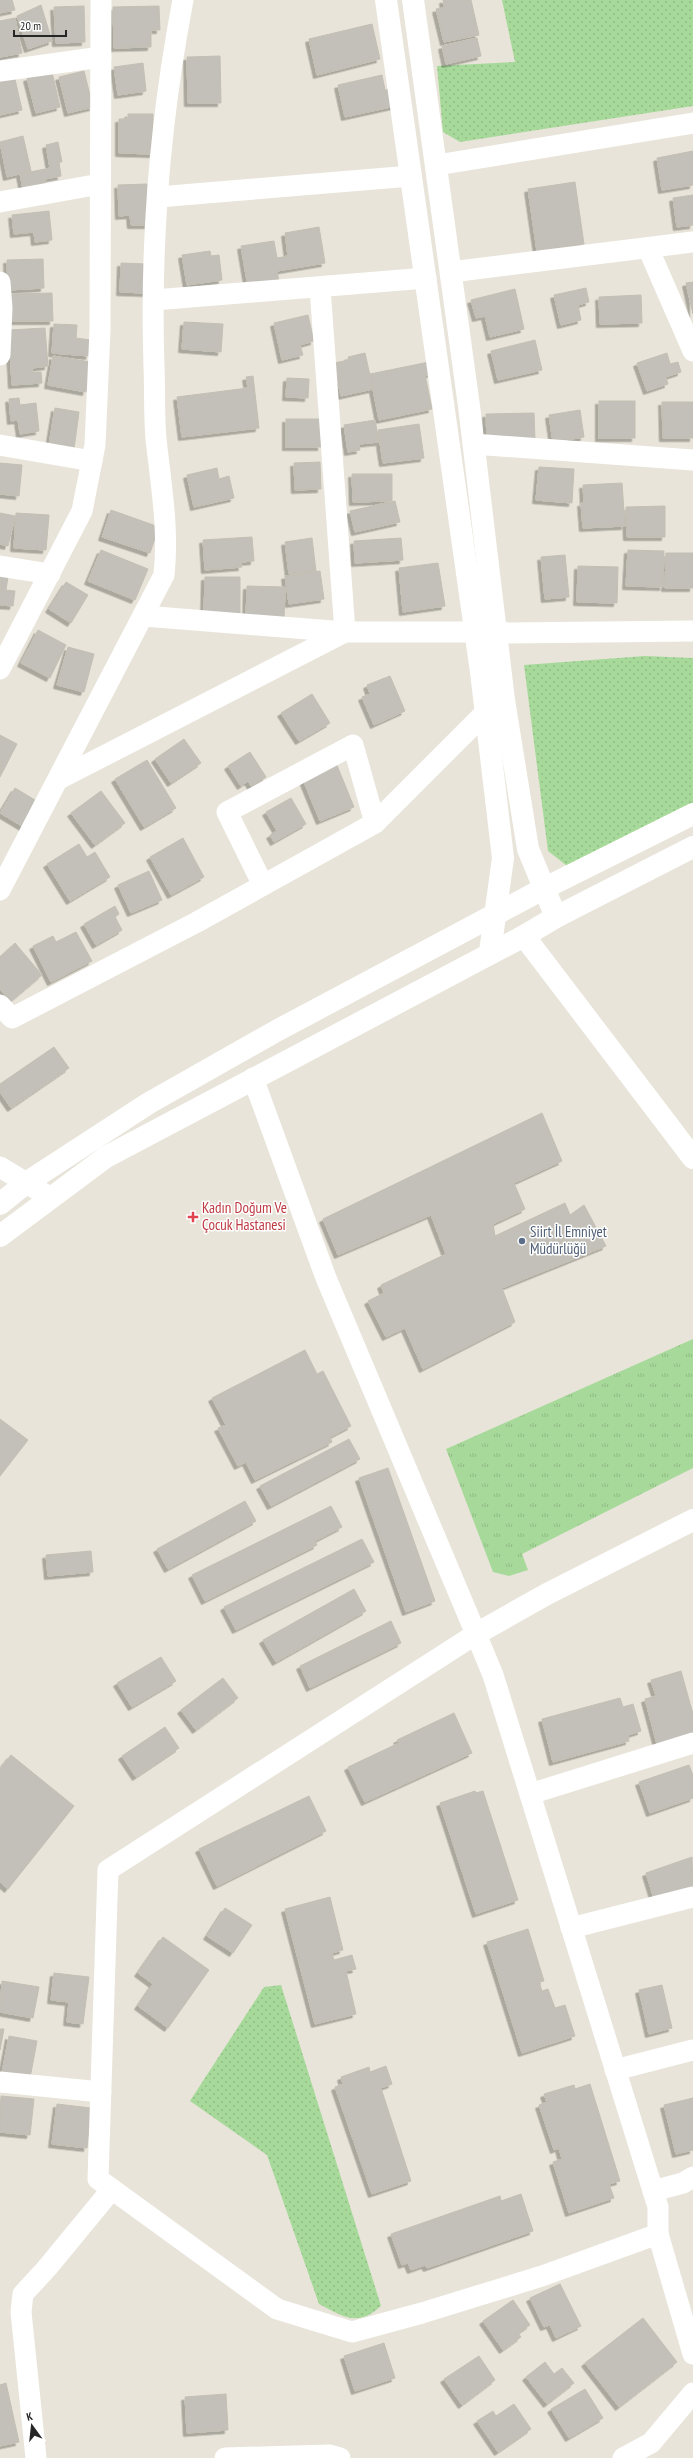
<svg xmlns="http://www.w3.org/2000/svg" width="693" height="2458" viewBox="0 0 693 2458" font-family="'PT Sans Narrow',sans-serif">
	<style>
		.grass { fill: url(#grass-tufts) }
		.park { fill: url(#park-dots) }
		.building { fill: #c3c0b9; stroke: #c3bfb3; filter: url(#shadow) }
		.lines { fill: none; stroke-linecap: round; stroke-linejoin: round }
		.minor { stroke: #fff; stroke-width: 21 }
		.tertiary { stroke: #fff; stroke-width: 22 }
		.secondary { stroke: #fff; stroke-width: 22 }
		.health-dot { fill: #e0444e; stroke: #fff; stroke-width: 1.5 }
		.service-dot { fill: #5c6f8a; stroke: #fff; stroke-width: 1.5 }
		.labels { text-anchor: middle; stroke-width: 3; stroke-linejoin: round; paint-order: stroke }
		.health-label { font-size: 15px; fill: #be3a42; stroke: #fff; text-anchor: start }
		.service-label { font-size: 15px; fill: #4e5e75; stroke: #fff; text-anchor: start }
	</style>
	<defs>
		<pattern id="grass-tufts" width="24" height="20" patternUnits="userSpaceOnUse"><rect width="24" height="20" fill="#a7da9a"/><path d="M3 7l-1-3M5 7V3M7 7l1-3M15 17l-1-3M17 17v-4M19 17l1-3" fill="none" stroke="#90bb85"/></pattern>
		<pattern id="park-dots" width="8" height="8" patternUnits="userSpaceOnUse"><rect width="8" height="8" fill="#a7da9a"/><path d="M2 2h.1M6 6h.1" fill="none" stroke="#90bb85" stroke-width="1.8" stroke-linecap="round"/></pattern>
		<filter id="shadow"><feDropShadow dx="-3.5" dy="3.5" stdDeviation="0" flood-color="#0004"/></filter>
	</defs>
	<rect width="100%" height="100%" fill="#e8e4d9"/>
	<polygon class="grass" points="693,1339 693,1468 522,1554 528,1570 509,1576 493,1572 446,1449"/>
	<g class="park">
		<polygon points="502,0 693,0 693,106 460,142 443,132 437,66 515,62"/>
		<polygon points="645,656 693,658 693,807 571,869 548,851 524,665"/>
		<path d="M281,1985L381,2306C357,2328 343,2316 319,2304L267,2155L190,2101L264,1987Z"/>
	</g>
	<g class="building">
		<polygon points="0,0 12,0 15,10 0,13"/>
		<polygon points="443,0 471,0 479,35 444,42 436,9 444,8"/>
		<polygon points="41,5 52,41 28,49 17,16"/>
		<polygon points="84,6 85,42 56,43 54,7"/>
		<polygon points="159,6 160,30 151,30 151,47 114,48 113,7"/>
		<polygon points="15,18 22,53 0,57 0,21"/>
		<polygon points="372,24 380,59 317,75 309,39"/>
		<polygon points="477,38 481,56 446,64 442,46"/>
		<polygon points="220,56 221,103 188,103 187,57"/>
		<polygon points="143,63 146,91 118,95 114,67"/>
		<polygon points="84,71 93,107 68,113 59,77"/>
		<polygon points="52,72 60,107 36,113 27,78"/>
		<polygon points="382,75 385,90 391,89 395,106 345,117 338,85"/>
		<polygon points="15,79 22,110 0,115 0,82"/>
		<polygon points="128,114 153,114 153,154 119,153 119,119 128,119"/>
		<polygon points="23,136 31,171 7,177 0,142"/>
		<polygon points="58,142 62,162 59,162 61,176 45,179 46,184 23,189 20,174 50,168 46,145"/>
		<polygon points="693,151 693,185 662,190 657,158"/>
		<polygon points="575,182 584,244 537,251 528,189"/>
		<polygon points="147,184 148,225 131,225 130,215 119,216 118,185"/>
		<polygon points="693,195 693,225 677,227 673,198"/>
		<polygon points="49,211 52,240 35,242 34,232 14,234 12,215"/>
		<polygon points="319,227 325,263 277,271 279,282 248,287 241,246 274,241 277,258 288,256 285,233"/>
		<polygon points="210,251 211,256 219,255 222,280 187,285 182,255"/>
		<polygon points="43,259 44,288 8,290 7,260"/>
		<polygon points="121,263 147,264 146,293 120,292"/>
		<polygon points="693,282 693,314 686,283"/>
		<polygon points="586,288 589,302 578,305 581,320 561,325 554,295"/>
		<polygon points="515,289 524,329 490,337 485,316 476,318 471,300"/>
		<polygon points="52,293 53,321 10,321 9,294"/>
		<polygon points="641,295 642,323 600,324 599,297"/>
		<polygon points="308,315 314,341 300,345 303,355 282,360 274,323"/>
		<polygon points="184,322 223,324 221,352 182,349"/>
		<polygon points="54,324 77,325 76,338 91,340 89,356 52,353"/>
		<polygon points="45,328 48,366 32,368 32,372 41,372 42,383 12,385 9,330"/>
		<polygon points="535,340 542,370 498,380 491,351"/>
		<polygon points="365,353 373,389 341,396 334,363 349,360 348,357"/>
		<polygon points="667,353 670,364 678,362 681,372 666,377 668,384 647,391 637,363"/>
		<polygon points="53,356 91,362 86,392 48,385"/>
		<polygon points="429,362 431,374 425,375 432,409 379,420 370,374"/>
		<polygon points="253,376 259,428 182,437 177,397 248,388 246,377"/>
		<polygon points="287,378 309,379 308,398 286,397"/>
		<polygon points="19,398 20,405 36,403 39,431 20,434 18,420 11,421 9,399"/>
		<rect x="599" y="401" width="36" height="37"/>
		<polygon points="662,402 693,402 693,438 663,438"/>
		<polygon points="55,408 79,412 74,449 49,445"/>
		<polygon points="580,410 584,437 553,442 549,415"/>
		<polygon points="534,413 535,440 487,441 486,414"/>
		<rect x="286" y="419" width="35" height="28"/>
		<polygon points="375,420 379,442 359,444 360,450 348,452 344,425"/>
		<polygon points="419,424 424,458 383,463 378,430"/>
		<polygon points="320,462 321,489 295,490 294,463"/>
		<polygon points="0,463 22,465 19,496 0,494"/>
		<polygon points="539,467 574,469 572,503 536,500"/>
		<polygon points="217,468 219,479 229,476 234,498 194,507 187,475"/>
		<polygon points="352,474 392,474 392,501 353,502"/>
		<polygon points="622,483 625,526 583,528 581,503 584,503 583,485"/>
		<polygon points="395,501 400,522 355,532 350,511"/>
		<polygon points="665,506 665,537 627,537 626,507"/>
		<polygon points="111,510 159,527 150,553 102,537"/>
		<polygon points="0,513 15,516 8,546 0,544"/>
		<polygon points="16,513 49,515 46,550 14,548"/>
		<polygon points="252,537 254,561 241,562 242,567 205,570 203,540"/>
		<polygon points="312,538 316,571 289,574 285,542"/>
		<polygon points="401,538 403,560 355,563 354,541"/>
		<polygon points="101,550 148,569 135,600 88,581"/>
		<polygon points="628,550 664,551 663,587 626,586"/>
		<polygon points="666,553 693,553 693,588 665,588"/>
		<polygon points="565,555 569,597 545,599 541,557"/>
		<polygon points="438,563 445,606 403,612 399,568"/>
		<polygon points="578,566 618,567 617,603 577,602"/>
		<polygon points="320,571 324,599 289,604 285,576"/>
		<polygon points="0,576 8,577 6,590 15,591 13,606 0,605"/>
		<polygon points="205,577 240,577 240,614 204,614"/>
		<polygon points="66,582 88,595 71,623 49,609"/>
		<polygon points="247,586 285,587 284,620 246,619"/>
		<polygon points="38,630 66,645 50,678 21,663"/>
		<polygon points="68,647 94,654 84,692 57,685"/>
		<polygon points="390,676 405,711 374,725 362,697 370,694 367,685"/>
		<polygon points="312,694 330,723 299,741 281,713"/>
		<polygon points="0,735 17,744 0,777"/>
		<polygon points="184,739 201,763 171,783 155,759"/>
		<polygon points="250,752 266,777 252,787 248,781 241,786 228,766"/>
		<polygon points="147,760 176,808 144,827 115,779"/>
		<polygon points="336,763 354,807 320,821 302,777"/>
		<polygon points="15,788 40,803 25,828 0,813"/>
		<polygon points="101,791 125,823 95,845 71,813"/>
		<polygon points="291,798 306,824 274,842 270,835 277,831 266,812"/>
		<polygon points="183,838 204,877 171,895 150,857"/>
		<polygon points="79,844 87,857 95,852 110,877 70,901 47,864"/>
		<polygon points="149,871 162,900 131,913 118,885"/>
		<polygon points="115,906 119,914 115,917 122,930 96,945 84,924"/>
		<polygon points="76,932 92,961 51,982 33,946 53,936 56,942"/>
		<polygon points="15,943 42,975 11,1001 0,989 0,957"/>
		<polygon points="54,1047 69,1068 11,1108 0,1092 0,1084"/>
		<polygon points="542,1113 562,1161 514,1183 525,1209 493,1224 495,1236 565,1203 570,1215 584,1205 606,1246 502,1288 515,1322 423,1369 405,1328 386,1337 368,1301 384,1293 381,1285 446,1254 431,1215 338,1255 323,1219"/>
		<polygon points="305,1350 317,1374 323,1371 351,1426 330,1437 332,1442 255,1480 246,1462 238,1466 218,1428 226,1425 212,1398"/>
		<polygon points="0,1419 28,1440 0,1476"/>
		<polygon points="349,1439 360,1459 271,1506 260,1486"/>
		<polygon points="388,1468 435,1601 406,1612 359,1478"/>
		<polygon points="245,1501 256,1521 168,1569 157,1549"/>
		<polygon points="331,1506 342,1527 315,1541 317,1545 205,1601 192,1575"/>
		<polygon points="362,1539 374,1562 236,1630 224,1607"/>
		<polygon points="91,1551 93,1572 48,1576 46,1555"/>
		<polygon points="354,1589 366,1611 276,1662 263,1640"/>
		<polygon points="391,1621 401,1643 310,1688 300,1666"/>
		<polygon points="161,1657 176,1681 132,1707 117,1683"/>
		<polygon points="681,1671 693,1714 693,1738 658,1748 645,1699 656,1696 651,1680"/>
		<polygon points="223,1678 238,1698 196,1730 181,1710"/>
		<polygon points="620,1698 623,1707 633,1704 641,1731 628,1735 629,1741 553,1762 542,1719"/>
		<polygon points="454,1713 472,1753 365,1802 348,1767 399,1743 397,1740"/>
		<polygon points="165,1727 179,1748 136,1777 122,1756"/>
		<polygon points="11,1755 74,1806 8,1889 0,1882 0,1769"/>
		<polygon points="689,1765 693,1775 693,1798 650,1813 639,1782"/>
		<polygon points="475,1791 476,1793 483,1791 518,1900 476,1914 440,1803"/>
		<polygon points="309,1796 326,1831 217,1886 199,1849"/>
		<polygon points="692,1857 693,1889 655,1902 646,1873"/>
		<polygon points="330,1897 343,1950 332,1953 334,1960 352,1955 356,1969 346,1971 356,2014 315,2024 285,1909"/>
		<polygon points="225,1908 252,1925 233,1953 207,1936"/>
		<polygon points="528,1929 544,1981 539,1982 542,1991 548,1989 555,2008 565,2005 575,2036 522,2053 487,1942"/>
		<polygon points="163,1937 209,1970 168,2028 138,2006 153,1984 138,1973"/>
		<polygon points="54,1973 89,1977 83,2024 67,2022 69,2002 51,2000"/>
		<polygon points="2,1981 39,1987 33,2018 0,2012"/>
		<polygon points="662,1985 672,2028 649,2034 639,1990"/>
		<polygon points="0,2029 4,2029 0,2050"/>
		<polygon points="9,2036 37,2041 30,2078 2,2073"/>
		<polygon points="386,2066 392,2084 381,2088 411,2181 372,2194 335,2087 343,2084 341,2077 369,2067 370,2072"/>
		<polygon points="590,2084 620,2181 609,2184 614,2198 569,2213 553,2162 562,2159 559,2148 554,2150 539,2105 547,2102 544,2094 574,2085 575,2089"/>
		<polygon points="1,2096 34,2099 30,2135 0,2132"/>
		<polygon points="693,2098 693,2150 676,2154 664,2105"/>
		<polygon points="57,2104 91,2108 87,2148 52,2144"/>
		<polygon points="521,2194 533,2231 427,2268 425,2265 411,2270 408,2263 402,2265 391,2234 500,2196 501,2201"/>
		<polygon points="560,2284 581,2326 556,2338 550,2325 544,2327 530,2298"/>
		<polygon points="513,2300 530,2325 518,2333 521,2337 503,2350 483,2321"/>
		<polygon points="643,2318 677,2362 619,2407 585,2363"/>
		<polygon points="384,2343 395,2378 355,2391 344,2356"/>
		<polygon points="479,2356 495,2380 462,2405 444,2379"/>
		<polygon points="545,2362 554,2374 562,2368 574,2383 547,2404 526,2377"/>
		<polygon points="6,2383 19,2442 0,2446 0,2385"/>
		<polygon points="585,2389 603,2418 569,2438 551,2409"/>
		<polygon points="226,2394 228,2430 187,2433 185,2397"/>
		<polygon points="514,2404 531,2429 498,2452 477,2421 493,2411 496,2416"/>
	</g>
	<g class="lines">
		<g class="minor">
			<polyline points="0,71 101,57"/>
			<polyline points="437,165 693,123"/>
			<polyline points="158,197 411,176"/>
			<polyline points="0,202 100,184"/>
			<polyline points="648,248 693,351"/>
			<polyline points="451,272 693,242"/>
			<polyline points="0,282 2,308 0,355"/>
			<polyline points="320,288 345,632"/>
			<polyline points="154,300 426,278"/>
			<polyline points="473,444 693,460"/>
			<polyline points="0,445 92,461"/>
			<polyline points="0,566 50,574"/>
			<polyline points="144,616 345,632 475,632"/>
			<polyline points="496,633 693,631"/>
			<polyline points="0,669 82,511 95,445 100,330 101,0"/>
			<polyline points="59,779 345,632"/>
			<polyline points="263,885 227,812 353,745 375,823"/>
			<path d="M0,890L164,575C169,529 161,485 156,439C154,416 155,391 154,367C150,244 160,120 183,0"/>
			<polyline points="0,1005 12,1018 197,922 375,823 486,712"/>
			<polyline points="253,1078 326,1278 476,1634 493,1675 658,2207 658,2234 542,2276 422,2313 352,2332 277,2309 98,2179 108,1870 476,1634"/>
			<polyline points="0,1167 51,1198"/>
			<polyline points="530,1794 693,1743"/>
			<polyline points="571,1928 693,1897"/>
			<polyline points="615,2070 693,2050"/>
			<polyline points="0,2082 101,2092"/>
			<polyline points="653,2191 683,2183 693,2177"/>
			<polyline points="658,2234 693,2354"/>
			<polyline points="36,2458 21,2312 23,2294 47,2268 112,2189"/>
			<polyline points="225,2458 329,2455 340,2458"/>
			<polyline points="623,2458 651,2443 693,2393"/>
		</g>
		<g class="tertiary">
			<polyline points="386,0 481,672 503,858 490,952"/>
			<polyline points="413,0 469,406 504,700 528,849 556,917"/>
			<polyline points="524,936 693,1158"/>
			<polyline points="476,1634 547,1594 693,1520"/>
		</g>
		<g class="secondary">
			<polyline points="0,1204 26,1183 149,1103 278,1030 543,889 693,814"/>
			<polyline points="0,1236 106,1157 524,936 556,917 693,847"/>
		</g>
	</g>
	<path class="health-dot" d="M191 1211h4v4h4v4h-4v4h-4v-4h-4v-4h4z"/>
	<circle class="service-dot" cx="522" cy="1241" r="4"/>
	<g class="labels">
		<g class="health-label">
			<text x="202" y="1213">Kadın Doğum Ve<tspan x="202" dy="17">Çocuk Hastanesi</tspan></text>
		</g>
		<g class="service-label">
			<text x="530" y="1237">Siirt İl Emniyet<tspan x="530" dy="17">Müdürlüğü</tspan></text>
		</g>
	</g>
	<g transform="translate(32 2426) rotate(345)" stroke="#ffffff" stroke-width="3" paint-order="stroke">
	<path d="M0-3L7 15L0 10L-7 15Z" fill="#262626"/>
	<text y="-6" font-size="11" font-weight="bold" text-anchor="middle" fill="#262626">K</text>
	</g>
	<path d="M14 30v6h52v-6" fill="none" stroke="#262626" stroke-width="2"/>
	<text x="20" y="30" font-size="12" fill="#262626" stroke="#ffffff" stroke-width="3" paint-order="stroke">20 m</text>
</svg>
